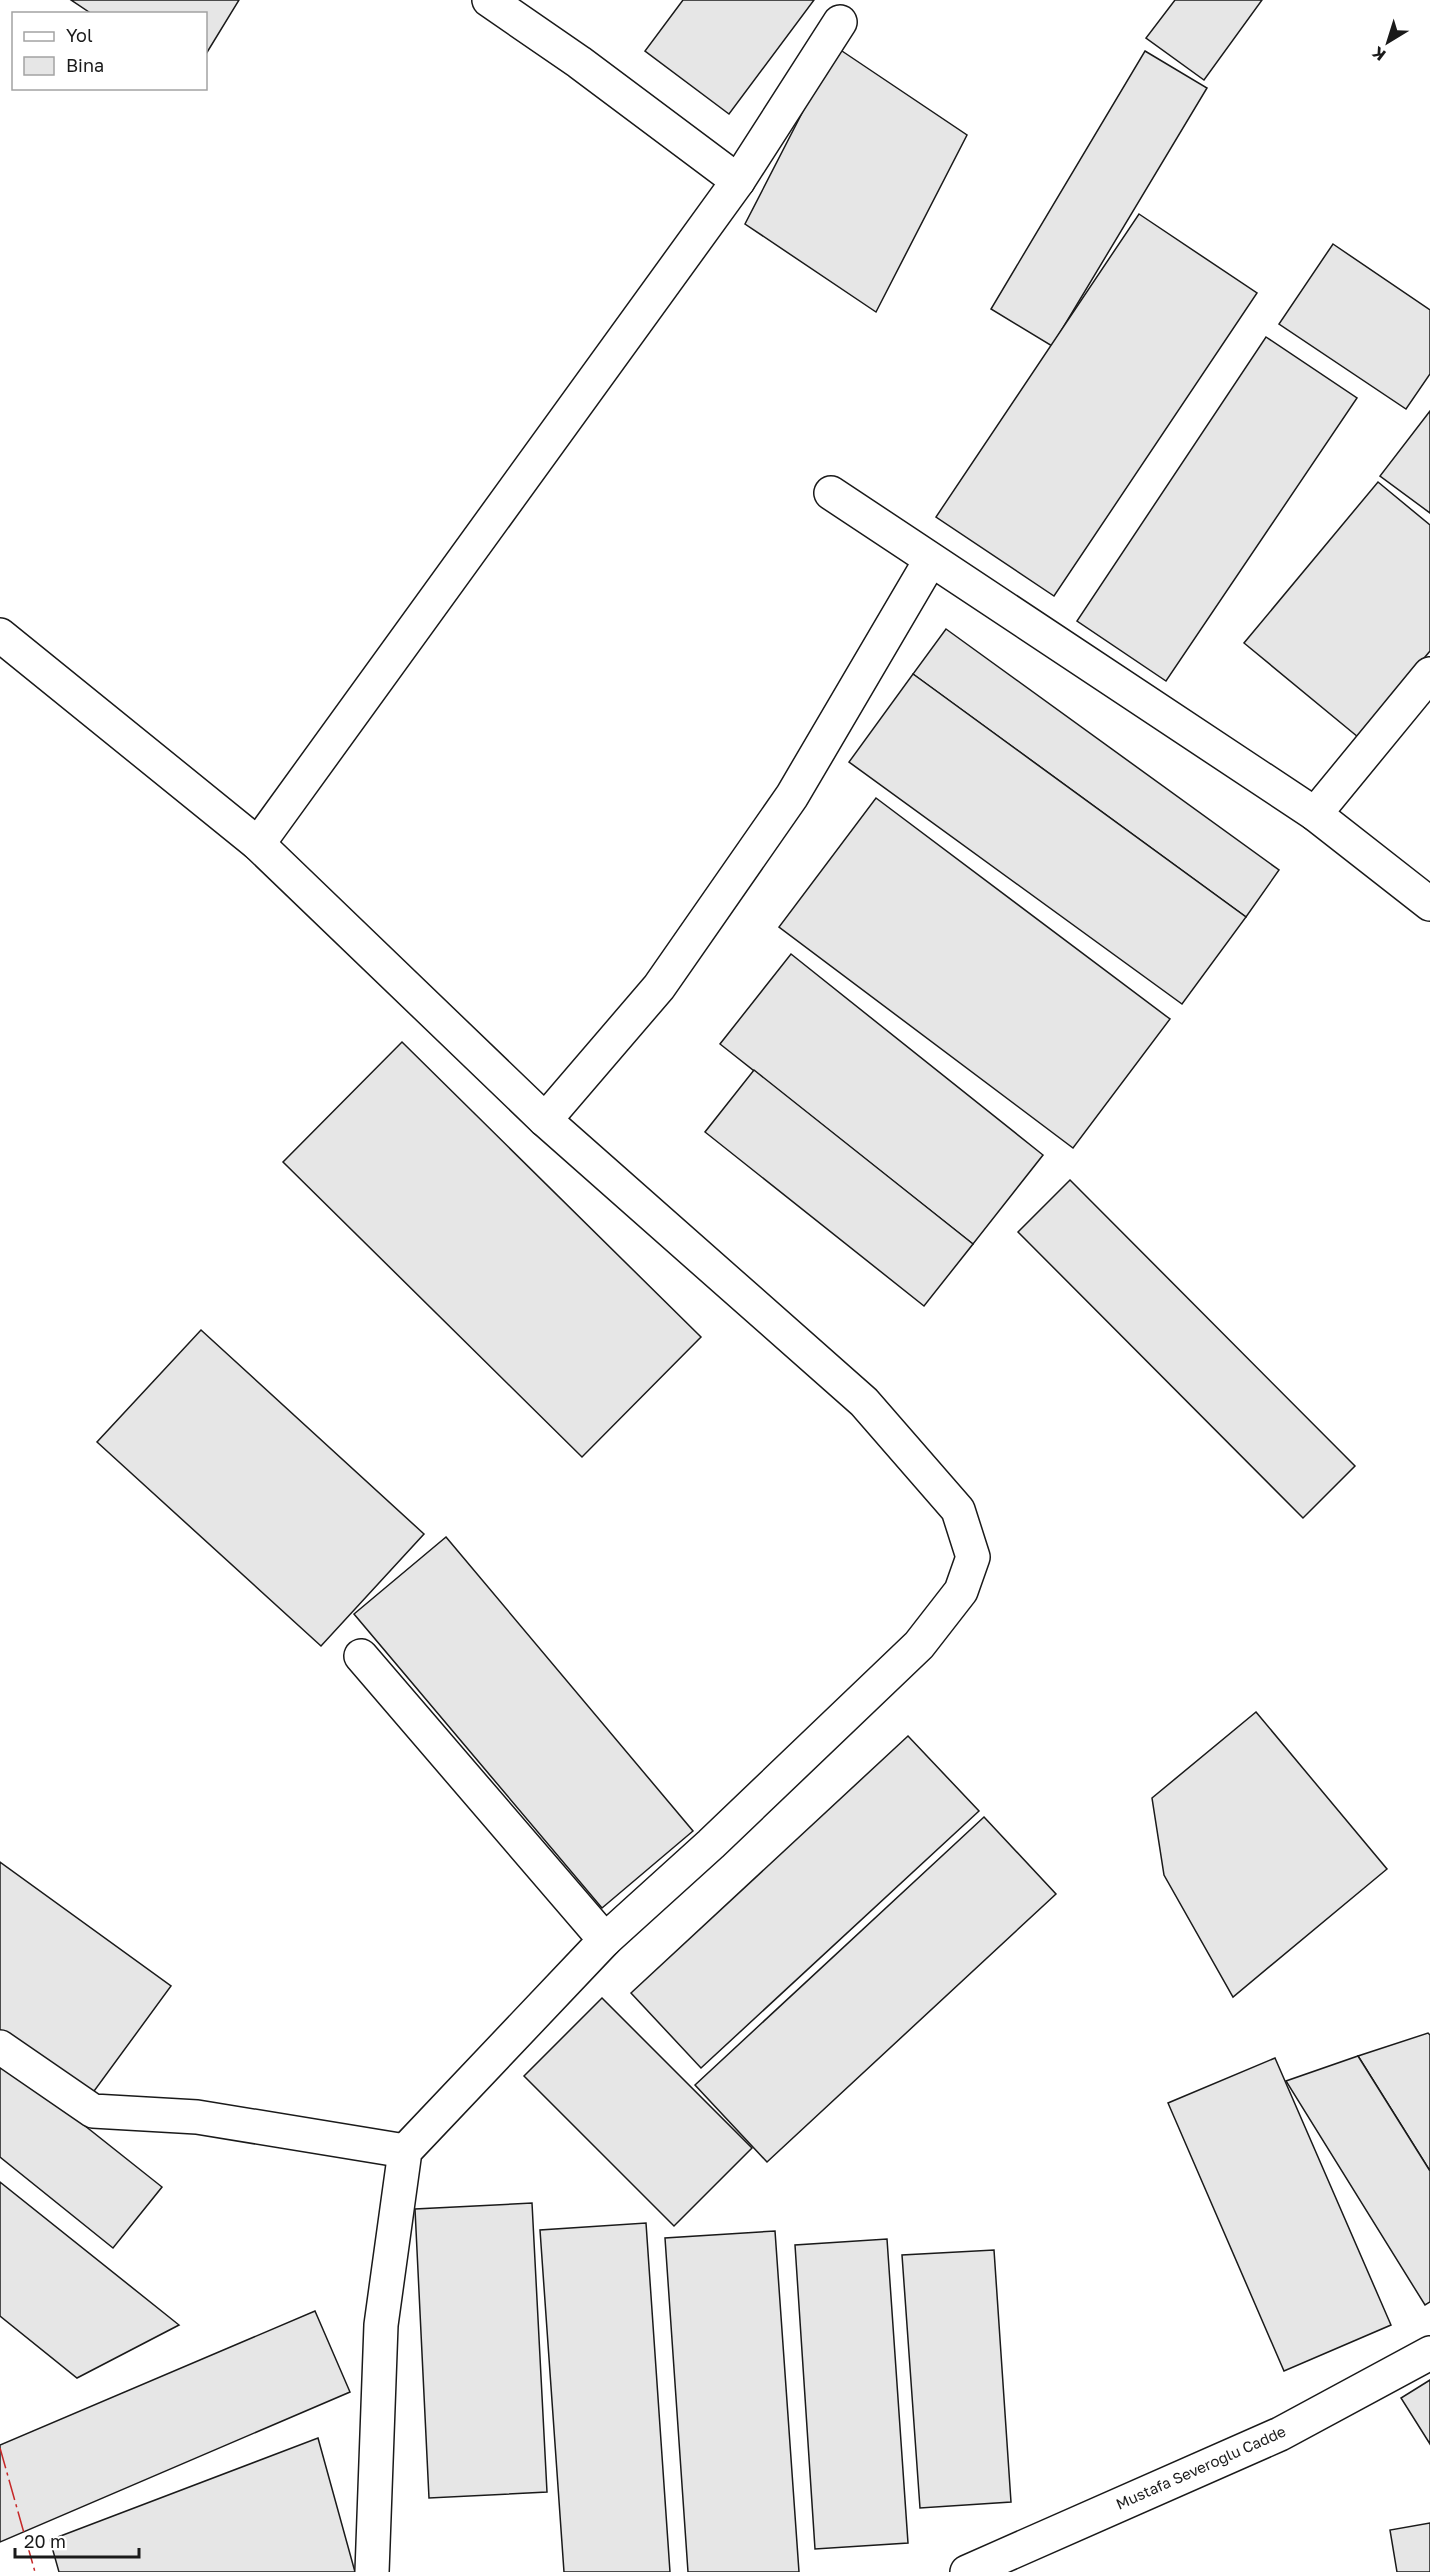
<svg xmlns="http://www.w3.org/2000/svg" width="1430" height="2572" viewBox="0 0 1430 2572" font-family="'Golos Text',sans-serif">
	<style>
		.building { fill: #e6e6e6; stroke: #1a1a1a; stroke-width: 1.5 }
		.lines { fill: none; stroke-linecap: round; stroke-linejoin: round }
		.minor-casing { stroke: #1a1a1a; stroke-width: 36 }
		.minor { stroke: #fff; stroke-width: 33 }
		.power { stroke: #c62828; stroke-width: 1.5; stroke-dasharray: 21 4.5 3 4.5; stroke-linecap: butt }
		.labels { text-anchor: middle; stroke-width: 4.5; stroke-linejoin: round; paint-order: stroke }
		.street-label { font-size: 15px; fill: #1a1a1a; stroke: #fff }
	</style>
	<rect width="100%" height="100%" fill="#fff"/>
	<g class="building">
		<polygon points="71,0 239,0 206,54 206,14 92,14"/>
		<polygon points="683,0 814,0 729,114 645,51"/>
		<polygon points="1175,0 1262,0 1204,80 1146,38"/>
		<polygon points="836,47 967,135 876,312 745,224"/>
		<polygon points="1145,51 1207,88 1052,346 991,309"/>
		<polygon points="1139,214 1257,293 1054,596 936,517"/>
		<polygon points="1333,244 1430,310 1430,374 1406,409 1279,324"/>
		<polygon points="1266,337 1357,398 1166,681 1077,621"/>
		<polygon points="1430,411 1430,513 1380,476"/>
		<polygon points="1378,482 1430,525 1430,651 1358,737 1244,643"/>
		<polygon points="946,629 1279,870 1246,917 913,674"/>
		<polygon points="913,674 1246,917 1182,1004 849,762"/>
		<polygon points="876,798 1170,1019 1073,1148 779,927"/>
		<polygon points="791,954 1043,1155 973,1244 720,1044"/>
		<polygon points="402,1042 701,1337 582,1457 283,1162"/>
		<polygon points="754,1070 973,1244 924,1306 705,1132"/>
		<polygon points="1070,1180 1355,1466 1303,1518 1018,1232"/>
		<polygon points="201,1330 424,1534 321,1646 97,1442"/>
		<polygon points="446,1537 693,1831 602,1908 354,1614"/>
		<polygon points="1256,1712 1387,1869 1233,1997 1164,1875 1152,1798"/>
		<polygon points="908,1736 979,1811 701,2068 631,1993"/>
		<polygon points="984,1817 1056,1894 767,2162 695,2085"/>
		<polygon points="0,1862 171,1986 89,2098 0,2033"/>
		<polygon points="602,1998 752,2148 674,2226 524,2076"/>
		<polygon points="1428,2033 1430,2035 1430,2171 1358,2056"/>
		<polygon points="1358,2056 1430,2171 1430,2302 1425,2305 1286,2081"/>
		<polygon points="1275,2058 1391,2325 1284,2371 1168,2103"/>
		<polygon points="0,2063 17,2072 162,2187 113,2248 0,2157"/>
		<polygon points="0,2182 179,2325 77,2378 0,2316"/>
		<polygon points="532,2203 547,2492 429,2498 415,2209"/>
		<polygon points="646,2223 670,2572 564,2572 540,2230"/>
		<polygon points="775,2231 799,2572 688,2572 665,2238"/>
		<polygon points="887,2239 908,2543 815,2549 795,2245"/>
		<polygon points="994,2250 1011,2502 920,2508 902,2255"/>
		<polygon points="315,2311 350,2392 0,2542 0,2445"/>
		<polygon points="1430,2380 1430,2444 1401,2398"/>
		<polygon points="318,2438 355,2572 59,2572 50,2540"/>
		<polygon points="1430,2523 1430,2572 1397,2572 1390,2530"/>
	</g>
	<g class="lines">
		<g class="minor-casing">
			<g id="minor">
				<polyline points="489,0 579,62 738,181"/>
				<polyline points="831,493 1315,814 1430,904"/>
				<polyline points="0,635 258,844 545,1120 864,1402 958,1510 973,1557 961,1591 919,1645 711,1844 605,1940"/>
				<polyline points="1315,814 1430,674"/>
				<polyline points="258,844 738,181 840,22"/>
				<polyline points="545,1120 659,987 792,796 930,561"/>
				<polyline points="361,1656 605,1940 405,2151 381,2325 372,2572"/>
				<polyline points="0,2047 93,2111 197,2117 405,2151"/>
				<polyline points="967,2572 1280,2434 1430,2353"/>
			</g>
		</g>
		<use href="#minor" class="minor"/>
		<polyline class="power" points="0,2448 35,2572"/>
	</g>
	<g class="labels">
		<g class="street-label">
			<text transform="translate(1201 2468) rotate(-24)" y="5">Mustafa Severoğlu Cadde</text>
		</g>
	</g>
	<rect x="12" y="12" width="195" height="78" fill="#ffffff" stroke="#a3a3a3" stroke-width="1.5"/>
	<rect x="24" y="32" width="30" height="9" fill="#ffffff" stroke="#a3a3a3" stroke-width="1.5"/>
	<text x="66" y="42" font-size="18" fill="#1a1a1a">Yol</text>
	<rect x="24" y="57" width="30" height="18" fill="#e6e6e6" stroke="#a3a3a3" stroke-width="1.5"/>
	<text x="66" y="72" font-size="18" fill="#1a1a1a">Bina</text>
	<g transform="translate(1388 42) rotate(218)" stroke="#ffffff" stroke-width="4.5" paint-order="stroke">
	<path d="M0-4.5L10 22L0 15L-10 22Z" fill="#1a1a1a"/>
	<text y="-9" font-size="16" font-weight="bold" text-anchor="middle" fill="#1a1a1a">K</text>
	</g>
	<path d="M15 2548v9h124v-9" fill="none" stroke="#1a1a1a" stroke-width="3"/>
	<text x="24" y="2548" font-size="18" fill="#1a1a1a" stroke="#ffffff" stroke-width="4.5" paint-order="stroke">20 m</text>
</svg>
